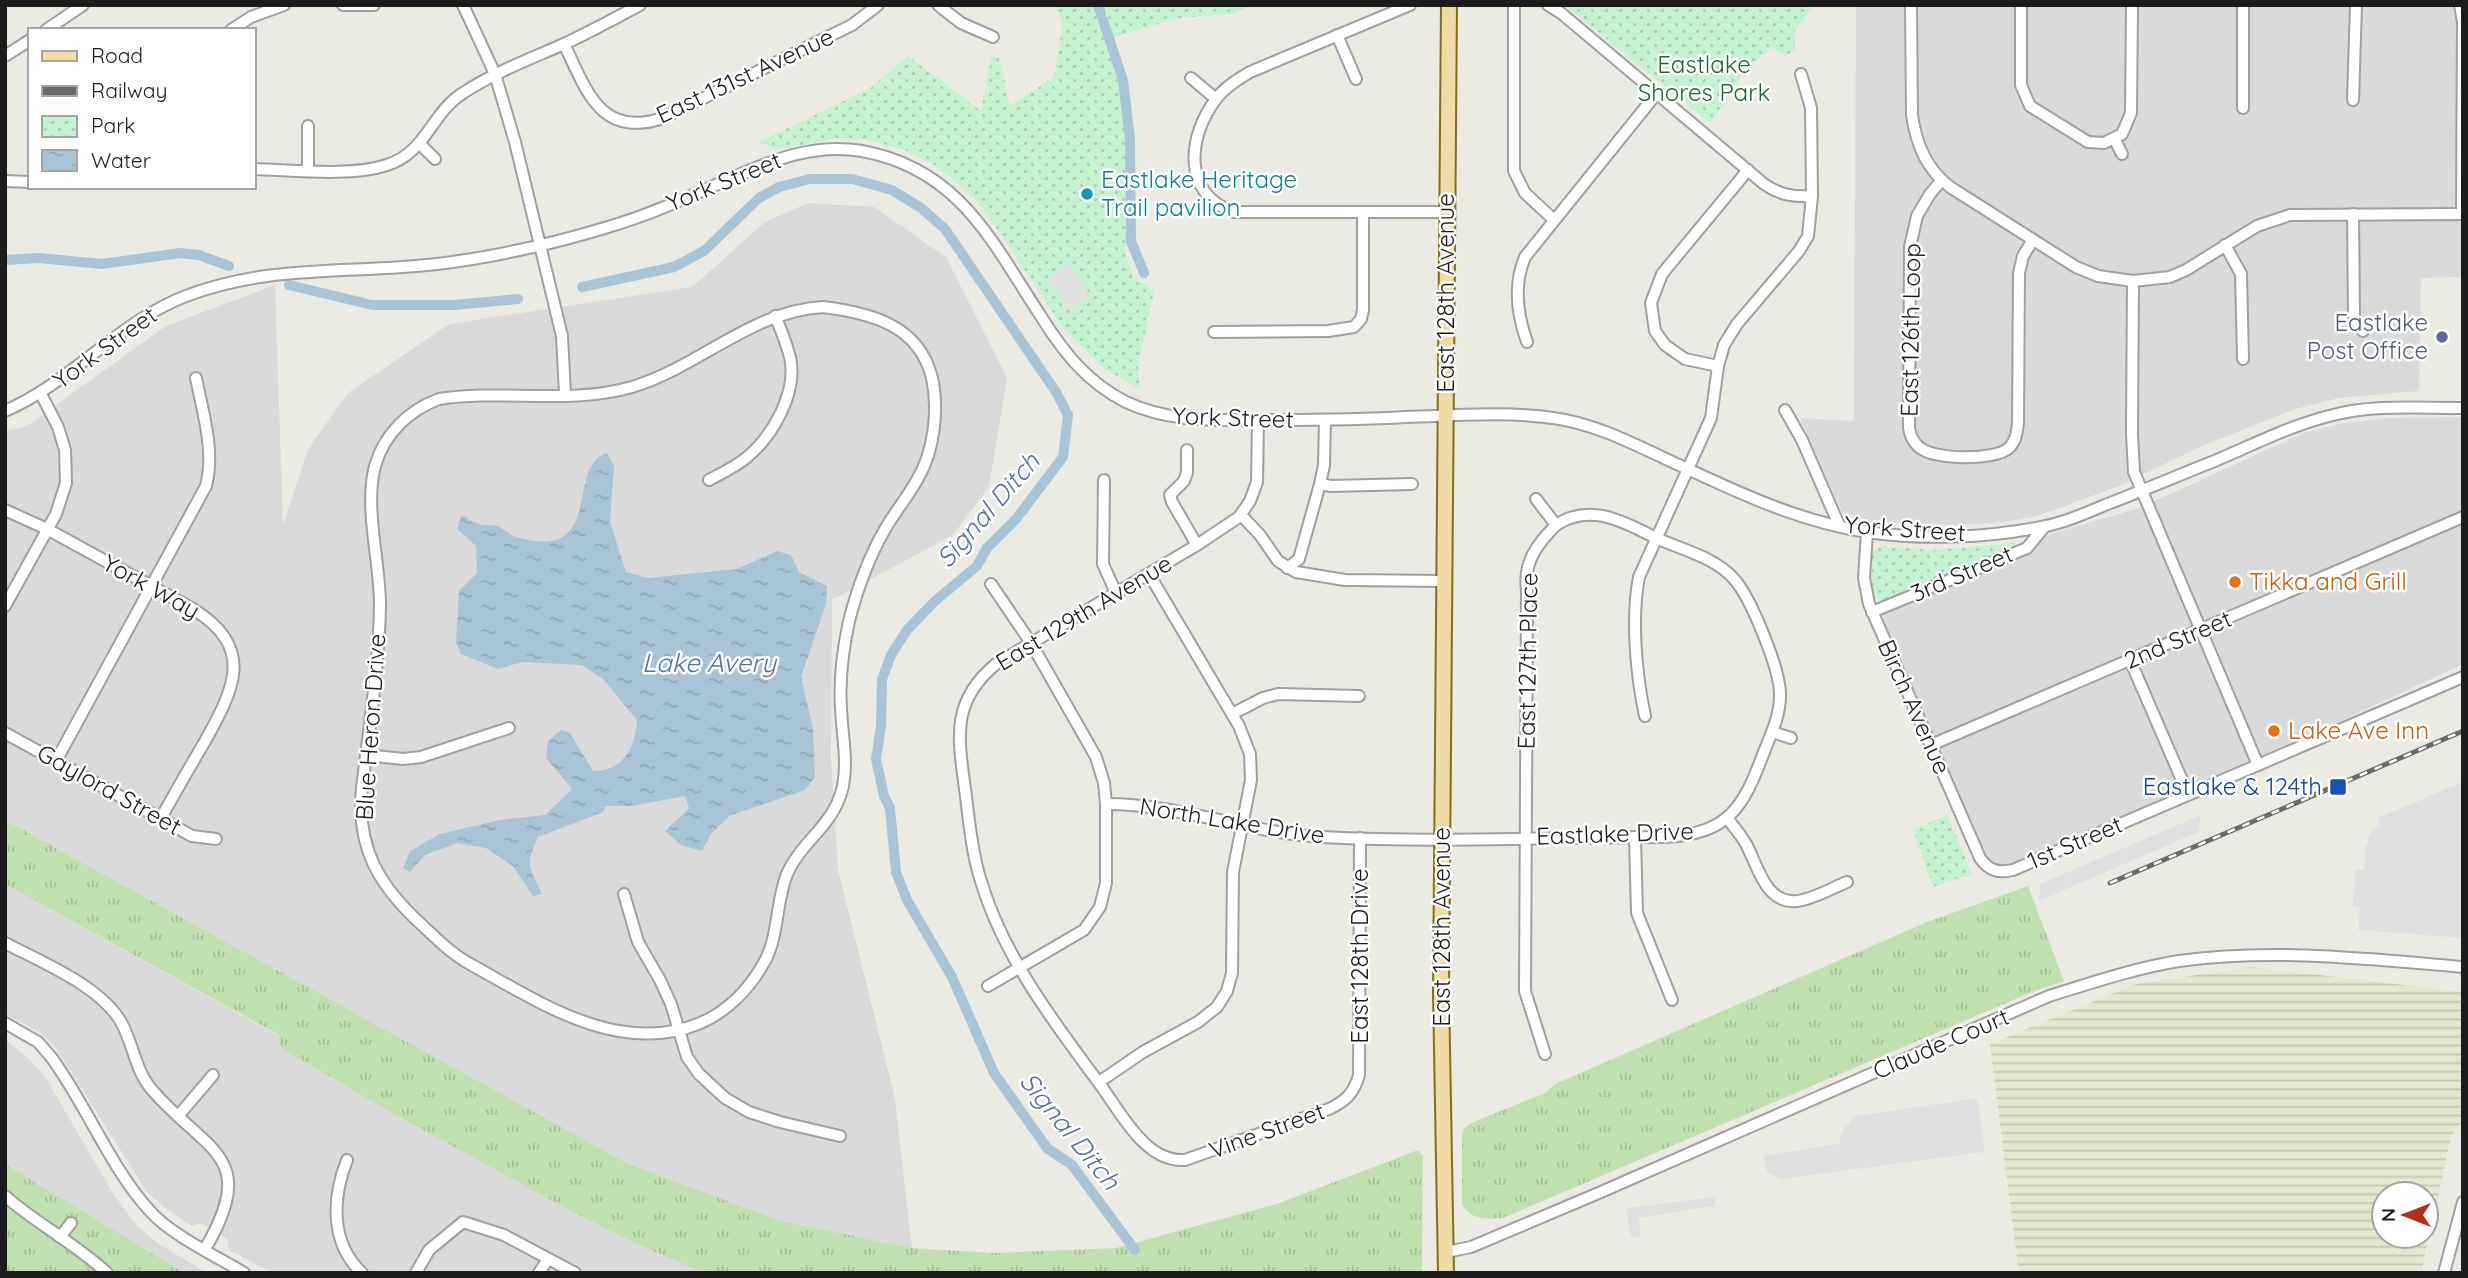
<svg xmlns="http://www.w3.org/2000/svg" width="2468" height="1278" viewBox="0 0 2468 1278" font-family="Quicksand,sans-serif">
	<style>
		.residential { fill: #dadada }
		.farmland { fill: url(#farmland-rules); fill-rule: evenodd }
		.grass { fill: url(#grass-tufts) }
		.park { fill: url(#park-dots) }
		.parking { fill: #e0e0e0 }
		.water { fill: url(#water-ripples) }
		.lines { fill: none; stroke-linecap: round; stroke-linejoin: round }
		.canal { stroke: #a9c4d5; stroke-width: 10 }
		.minor-casing { stroke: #a0a0a0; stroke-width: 14 }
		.major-casing { stroke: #826f12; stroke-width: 18 }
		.minor { stroke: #fff; stroke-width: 10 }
		.major { stroke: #efdba5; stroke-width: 14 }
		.rail-casing { stroke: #6a6a6a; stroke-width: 5 }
		.rail { stroke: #fff; stroke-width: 2.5; stroke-dasharray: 8; stroke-linecap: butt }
		.culture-dot { fill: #0f9aa8; stroke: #fff; stroke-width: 2.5 }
		.service-dot { fill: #5c6f8a; stroke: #fff; stroke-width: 2.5 }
		.food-dot { fill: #e8710a; stroke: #fff; stroke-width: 2.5 }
		.transit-dot { fill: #1a4fb4; stroke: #fff; stroke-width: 2.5 }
		.labels { text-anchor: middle; stroke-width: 5; stroke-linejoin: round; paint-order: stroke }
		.park-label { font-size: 24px; fill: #196c2d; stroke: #fff }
		.street-label { font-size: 24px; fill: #1c1c1c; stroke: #fff }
		.culture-label { font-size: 24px; fill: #0d838f; stroke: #fff; text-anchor: start }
		.service-label { font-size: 24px; fill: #4e5e75; stroke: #fff; text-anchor: end }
		.food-label { font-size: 24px; fill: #c56008; stroke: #fff; text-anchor: start }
		.transit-label { font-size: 24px; fill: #164399; stroke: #fff; text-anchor: end }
		.water-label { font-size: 26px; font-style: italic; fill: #556f9f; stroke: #fff }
	</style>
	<defs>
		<pattern id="farmland-rules" width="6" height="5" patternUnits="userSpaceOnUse" patternTransform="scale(1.75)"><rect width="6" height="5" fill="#e3e9d1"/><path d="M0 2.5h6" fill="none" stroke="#c2c7b3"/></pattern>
		<pattern id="grass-tufts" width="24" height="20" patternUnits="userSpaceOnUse" patternTransform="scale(1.75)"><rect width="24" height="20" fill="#c0e1af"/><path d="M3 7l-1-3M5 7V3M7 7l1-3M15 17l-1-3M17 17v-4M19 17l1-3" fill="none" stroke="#a4c096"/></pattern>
		<pattern id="park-dots" width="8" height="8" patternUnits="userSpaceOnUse" patternTransform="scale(1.75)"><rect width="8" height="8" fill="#c5f2d0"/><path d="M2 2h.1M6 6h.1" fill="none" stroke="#a9cfb2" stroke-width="1.8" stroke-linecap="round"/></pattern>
		<pattern id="water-ripples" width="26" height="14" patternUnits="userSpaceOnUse" patternTransform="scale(1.75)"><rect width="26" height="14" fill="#a9c4d5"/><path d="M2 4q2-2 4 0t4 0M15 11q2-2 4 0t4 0" fill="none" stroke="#91a8b6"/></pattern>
	</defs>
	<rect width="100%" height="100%" fill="#ecebe3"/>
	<g class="residential">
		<polygon points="1856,5 2463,5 2463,277 2421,278 2419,391 2339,398 2295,409 2204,445 2117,487 2034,517 2003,522 1962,525 1913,524 1870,521 1842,512 1800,418 1854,421"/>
		<polygon points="808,203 874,207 946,257 1007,378 989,487 953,535 832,600 831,756 838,870 895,1099 912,1248 781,1221 628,1165 5,820 5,431 27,426 166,326 275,285 283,525 308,449 348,393 449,324 692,287 765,222"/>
		<polygon points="2463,417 2463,664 2328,727 2004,867 1986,862 1882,625 1884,614 2027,552 2037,538 2139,508 2306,432 2340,424 2384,418"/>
		<polygon points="5,884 279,1036 280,1047 336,1081 579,1214 637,1243 706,1273 272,1273 229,1250 227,1239 201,1223 192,1226 165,1208 147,1192 56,1048 39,1032 5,1014"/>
		<polygon points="5,1040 25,1055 44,1075 114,1195 138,1227 159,1244 207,1273 18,1273 5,1265"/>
	</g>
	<path class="farmland" d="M2252,967L2463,992V1119L2451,1137L2421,1273H2019L1990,1044L2136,984ZM2384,1194H2426V1236H2384Z"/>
	<g class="grass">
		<path d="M5,820L628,1164L781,1221L912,1248L993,1253L1116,1248L1277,1204L1418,1150L1423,1156L1422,1273H706C627,1243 552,1201 478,1160C411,1123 344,1087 280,1047L279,1035L5,884Z"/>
		<path d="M2028,886L2064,981L2032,992L1503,1218C1485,1219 1472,1221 1462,1204V1136L1464,1128L1471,1123L1545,1093L1555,1084L1927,922Z"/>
		<polygon points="5,1164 184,1273 5,1273"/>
	</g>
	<g class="park">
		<polygon points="1054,5 1095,5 1117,76 1128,144 1126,255 1133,277 1154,291 1138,367 1140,389 1105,369 1064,329 991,220 973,197 938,167 905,150 868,140 837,138 777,150 759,142 872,87 908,56 981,111 991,57 999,57 1010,106 1054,77 1063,23"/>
		<polygon points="1103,5 1253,5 1233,14 1179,18 1114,37"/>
		<polygon points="1565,5 1815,5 1795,30 1795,51 1784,56 1773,47 1748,67 1710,123"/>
		<polygon points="2014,543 2017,546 1884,602 1875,599 1872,594 1872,552 1882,546 1936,550"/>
		<polygon points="1947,815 1972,874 1933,887 1913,830"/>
	</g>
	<g class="parking">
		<polygon points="1070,263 1090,295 1069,311 1048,278"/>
		<polygon points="2463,782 2463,938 2358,930 2360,907 2353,906 2355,870 2364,870 2365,847 2371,833 2380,826 2378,818"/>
		<polygon points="2201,815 2198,832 2039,901 2040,884"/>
		<polygon points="1977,1098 1985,1152 1782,1179 1767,1173 1764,1155 1839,1144 1841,1133 1855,1116"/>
		<polygon points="1714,1197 1715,1206 1638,1218 1641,1236 1631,1238 1626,1208"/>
	</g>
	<path class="water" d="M607,453L614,466L610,522L626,572L648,578L737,569L777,551L791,555L799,572L827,586L826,604L801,677L813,729L815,777L805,790L729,816L711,834L702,851L681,845L665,831L689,808L685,796L632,806H606L603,812L538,837C525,865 529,867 542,894L533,896L513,866L486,848L457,843L425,855L410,872L403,868L410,851L440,834L500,820L545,815L572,789L546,758L548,741L561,730L570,733L593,771C624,771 635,748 637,720L604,680L582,665L522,662L498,669L461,654L456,643L459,591L477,573L476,546L457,529L462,515C467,517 471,522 476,523C482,526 491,524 497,526C504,529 509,534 516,537C607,564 564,465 607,453Z"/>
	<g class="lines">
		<g class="canal">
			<polyline points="1098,5 1101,14"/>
			<polyline points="1103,20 1123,80 1130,139 1131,241 1144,273"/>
			<polyline points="5,260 39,258 102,264 180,253 199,255 229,266"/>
			<polyline points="289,285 372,305 455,305 518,299"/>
			<polyline points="582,287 674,267 704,251 759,198 779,187 810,179 852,179 892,190 921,208 945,229 1056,392 1068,415 1063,457 1017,518 987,548 977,566 935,601 907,630 891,655 882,679 881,726 876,759 884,796 890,808 896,872 907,900 952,977 994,1073 1047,1148 1072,1165 1135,1250"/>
		</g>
		<g class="minor-casing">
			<g id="minor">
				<polyline points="343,5 374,5"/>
				<polyline points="463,5 495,74 515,142 562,336 565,394"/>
				<polyline points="938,5 961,23 993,37"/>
				<path d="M1410,5L1250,72C1237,80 1225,87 1216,99C1188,136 1181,194 1234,212H1447"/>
				<polyline points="1514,5 1514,171 1525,193 1554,220"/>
				<path d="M1548,5L1561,13L1764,184C1780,195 1793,197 1812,196"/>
				<path d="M1911,5L1912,115C1916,144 1926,169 1950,187L2076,267L2098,276L2133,281L2170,277L2186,270L2257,226L2290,215L2463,214"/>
				<polyline points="2021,5 2021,85 2030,106 2088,142 2104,143 2122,134 2131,113 2132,5"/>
				<polyline points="2460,5 2463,22 2462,214"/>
				<polyline points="46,30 83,5"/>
				<polyline points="231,30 251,17 284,5"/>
				<polyline points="1337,35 1356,79"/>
				<path d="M564,44C586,89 600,139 663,118L852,25L878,5"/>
				<polyline points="5,56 30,40"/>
				<polyline points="1191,78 1216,99"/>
				<polyline points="2353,100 2356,5"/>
				<polyline points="2243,108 2243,5"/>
				<polyline points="308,126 308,170"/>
				<polyline points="2115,140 2122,154"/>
				<polyline points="420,144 435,159"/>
				<path d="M254,169C293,170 351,177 387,165C427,152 431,113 463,93C495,72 530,59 564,44C590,32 615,18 640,5"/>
				<path d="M1942,180L1930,194L1917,216L1910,247L1909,428C1910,435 1913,442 1919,447C1933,460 1994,461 2009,448C2016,441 2017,432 2018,423L2019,273L2023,256L2033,240"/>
				<polyline points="5,181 30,182"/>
				<polyline points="2353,214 2354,317 2363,331"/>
				<polyline points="2225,245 2241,274 2243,359"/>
				<polyline points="2133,281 2132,434 2134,472 2258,765"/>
				<path d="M823,307C871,313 919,325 932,378C939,410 934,452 917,480C907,498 894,513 884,531C868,559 857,590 849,621C843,649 839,679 841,708C842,734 848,760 843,786C835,825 801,841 787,874C776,901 779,932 766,959C751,987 728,1012 698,1024C618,1056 539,1002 470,964C452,954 438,940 423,926C380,887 356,849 362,788C369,728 379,666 380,605C380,561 364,508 375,466C384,434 409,410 439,399C502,389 570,405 632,387C699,367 751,311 823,307Z"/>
				<polyline points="1214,332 1328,331 1354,327 1361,319 1363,310 1363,213"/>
				<path d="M1527,342C1517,314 1513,285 1525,257L1657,93"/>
				<polyline points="1718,366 1685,359 1665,345 1655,331 1651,303 1662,274 1748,170"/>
				<polyline points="1785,410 1802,440 1839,525"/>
				<path d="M5,411C72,382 118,322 186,296C269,264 351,274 437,264C495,257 552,244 608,227C646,216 684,199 720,183C767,163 810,142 862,151C960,169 992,242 1042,318C1064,353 1088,383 1126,402C1168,422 1212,420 1257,420C1307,420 1356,420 1405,417C1452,416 1506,411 1553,418C1592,423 1630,442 1666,459C1731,489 1795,521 1867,532C1923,540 1986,538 2041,527C2063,523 2084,514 2105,505C2142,491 2179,475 2217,460C2254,444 2290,426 2329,416C2372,404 2418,408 2463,408"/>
				<path d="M1258,420L1257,482L1250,501L1239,517L1197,545L996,664C951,701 958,737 965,789C969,818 971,849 980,878C1002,954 1052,1020 1099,1083C1120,1111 1145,1163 1185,1160L1329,1109C1346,1101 1354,1093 1359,1075L1360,838"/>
				<polyline points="1187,450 1187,473 1184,481 1170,495 1172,502 1197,545"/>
				<path d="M709,480C722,473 735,467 746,458C773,436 798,392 790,357C786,343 781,329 775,316"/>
				<polyline points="1104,480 1103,564 1116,593"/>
				<polyline points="1320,484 1331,486 1412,484"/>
				<path d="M1536,499L1556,525C1538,543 1523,562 1527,590L1525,991L1545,1054"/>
				<path d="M5,510L47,529L193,609C257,648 233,691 204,743C189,768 175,793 161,818"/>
				<polyline points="1241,515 1260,535 1278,561 1296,572 1345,580 1444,581"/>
				<path d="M1867,532L1864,578L1869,604L1980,858C1989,871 1998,873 2013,870L2463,677"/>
				<polyline points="1287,568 1299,559 1320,484 1324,465 1325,420"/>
				<polyline points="5,606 56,514 66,483 65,450 58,427 41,394"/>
				<polyline points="1872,612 2027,548 2044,527"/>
				<polyline points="2130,660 2188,794"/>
				<polyline points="1232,714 1263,698 1278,694 1359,696"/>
				<path d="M1645,716C1636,674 1631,618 1639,577L1711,418L1718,366L1724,345L1737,324L1799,251L1808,236L1812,196L1811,108L1801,74"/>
				<polyline points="1772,732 1791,738"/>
				<polyline points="5,733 192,836 216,839"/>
				<polyline points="1931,745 2463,517"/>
				<polyline points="366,755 403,759 421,757 509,728"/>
				<path d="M56,761L206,486C215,450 203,414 196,378"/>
				<path d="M1106,804C1180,804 1249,833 1322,837C1436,843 1550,837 1664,837C1729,834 1743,808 1764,752C1771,734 1780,716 1780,696C1781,671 1751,598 1734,579C1713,555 1677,549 1650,535C1619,519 1588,504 1556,525"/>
				<path d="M1727,818C1734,827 1741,835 1746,844C1758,866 1765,904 1797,901C1814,899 1832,888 1847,882"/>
				<polyline points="1635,837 1637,913 1672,1000"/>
				<polyline points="624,894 638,942 660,980 671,1004 687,1057 699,1074 725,1098 749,1112 780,1122 840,1136"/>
				<path d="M5,943C41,962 103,987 122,1024C134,1046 135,1071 153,1091C207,1153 260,1155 205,1249"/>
				<polyline points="988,986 1084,930 1100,907 1106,883 1106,804 1104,783 1096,757 1031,643 991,584"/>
				<path d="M5,1023L38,1042L51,1057C86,1104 111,1169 150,1211C171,1235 216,1256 244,1273"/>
				<polyline points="1099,1082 1143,1052 1198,1022 1217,1007 1227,991 1232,973 1233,872 1251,780 1250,754 1239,726 1149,574"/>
				<polyline points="179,1115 213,1075"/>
				<path d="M347,1160C332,1198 330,1243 362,1273"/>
				<path d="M5,1196C37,1224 76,1244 107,1273"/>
				<polyline points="60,1237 71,1223"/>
				<path d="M1446,1252L1471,1247L1601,1192L2049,996C2091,983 2135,968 2179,961C2273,948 2369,959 2463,967"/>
				<polyline points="416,1273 429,1250 463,1222 504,1235 575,1273"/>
				<polyline points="539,1273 548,1259"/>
				<polyline points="2444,1273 2463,1202"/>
			</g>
		</g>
		<g class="major-casing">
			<polyline id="major" points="1446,1273 1441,992 1449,5"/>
		</g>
		<use href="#minor" class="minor"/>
		<use href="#major" class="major"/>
		<g class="rail-casing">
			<polyline id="rail" points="2110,883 2463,731"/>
		</g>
		<use href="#rail" class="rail"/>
	</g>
	<circle class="culture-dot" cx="1087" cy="194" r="7"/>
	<circle class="service-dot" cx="2442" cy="337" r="7"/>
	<g class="food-dot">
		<circle cx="2235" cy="582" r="7"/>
		<circle cx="2274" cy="731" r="7"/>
	</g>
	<rect class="transit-dot" x="2329" y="778" width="18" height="18" rx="3.5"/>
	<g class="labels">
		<g class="park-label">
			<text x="1704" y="73">Eastlake<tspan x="1704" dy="28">Shores Park</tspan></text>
		</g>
		<g class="street-label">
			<text transform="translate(745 76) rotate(-25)" y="8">East 131st Avenue</text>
			<text transform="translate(724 182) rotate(-22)" y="8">York Street</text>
			<text transform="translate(1446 293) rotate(-90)" y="8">East 128th Avenue</text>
			<text transform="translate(1911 330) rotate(-89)" y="8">East 126th Loop</text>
			<text transform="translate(105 348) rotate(-36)" y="8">York Street</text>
			<text transform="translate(1233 418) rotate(2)" y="8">York Street</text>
			<text transform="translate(1905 529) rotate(4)" y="8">York Street</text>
			<text transform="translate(1962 574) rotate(-23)" y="8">3rd Street</text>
			<text transform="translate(151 587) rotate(29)" y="8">York Way</text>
			<text transform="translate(1084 613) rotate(-31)" y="8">East 129th Avenue</text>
			<text transform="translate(2178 640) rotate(-23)" y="8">2nd Street</text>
			<text transform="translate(1528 661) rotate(-89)" y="8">East 127th Place</text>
			<text transform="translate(1914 707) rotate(66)" y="8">Birch Avenue</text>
			<text transform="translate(371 727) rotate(-86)" y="8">Blue Heron Drive</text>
			<text transform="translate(109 790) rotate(29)" y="8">Gaylord Street</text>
			<text transform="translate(1232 821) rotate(9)" y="8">North Lake Drive</text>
			<text transform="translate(1615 834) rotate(-2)" y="8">Eastlake Drive</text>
			<text transform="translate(2075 843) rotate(-23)" y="8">1st Street</text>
			<text transform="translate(1442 927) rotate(-90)" y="8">East 128th Avenue</text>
			<text transform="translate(1360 956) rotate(-90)" y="8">East 128th Drive</text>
			<text transform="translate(1941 1044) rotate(-23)" y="8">Claude Court</text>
			<text transform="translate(1267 1131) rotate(-20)" y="8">Vine Street</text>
		</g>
		<g class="culture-label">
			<text x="1101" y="188">Eastlake Heritage<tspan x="1101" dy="28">Trail pavilion</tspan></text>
		</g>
		<g class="service-label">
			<text x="2428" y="331">Eastlake<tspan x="2428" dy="28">Post Office</tspan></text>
		</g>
		<g class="food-label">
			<text x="2249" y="590">Tikka and Grill</text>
			<text x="2288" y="739">Lake Ave Inn</text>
		</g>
		<g class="transit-label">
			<text x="2322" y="795">Eastlake &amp; 124th</text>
		</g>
		<g class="water-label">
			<text transform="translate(988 510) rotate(-49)" y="9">Signal Ditch</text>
			<text x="709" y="672">Lake Avery</text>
			<text transform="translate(1070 1131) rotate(51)" y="9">Signal Ditch</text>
		</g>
	</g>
	<rect width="2468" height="1278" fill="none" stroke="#1c1c1c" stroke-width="14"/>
	<rect x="28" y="28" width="228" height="161" fill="#ffffff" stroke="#a4a4a4" stroke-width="2"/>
	<rect x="42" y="51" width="35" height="10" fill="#efdba5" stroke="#a4a4a4" stroke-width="2"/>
	<text x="91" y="63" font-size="21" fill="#1c1c1c">Road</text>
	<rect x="42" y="86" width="35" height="10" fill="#6a6a6a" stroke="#a4a4a4" stroke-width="2"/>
	<text x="91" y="98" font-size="21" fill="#1c1c1c">Railway</text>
	<rect x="42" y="116" width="35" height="21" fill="url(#park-dots)" stroke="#a4a4a4" stroke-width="2"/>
	<text x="91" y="133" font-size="21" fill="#1c1c1c">Park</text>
	<rect x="42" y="150" width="35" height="21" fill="url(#water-ripples)" stroke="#a4a4a4" stroke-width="2"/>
	<text x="91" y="168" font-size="21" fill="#1c1c1c">Water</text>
	<g transform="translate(2405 1215) rotate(270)"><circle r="33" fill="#ffffff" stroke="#a4a4a4" stroke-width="2"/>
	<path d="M0-5L12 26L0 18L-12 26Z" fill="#b03119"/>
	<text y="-10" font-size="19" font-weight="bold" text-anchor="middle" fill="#1c1c1c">N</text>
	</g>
</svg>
